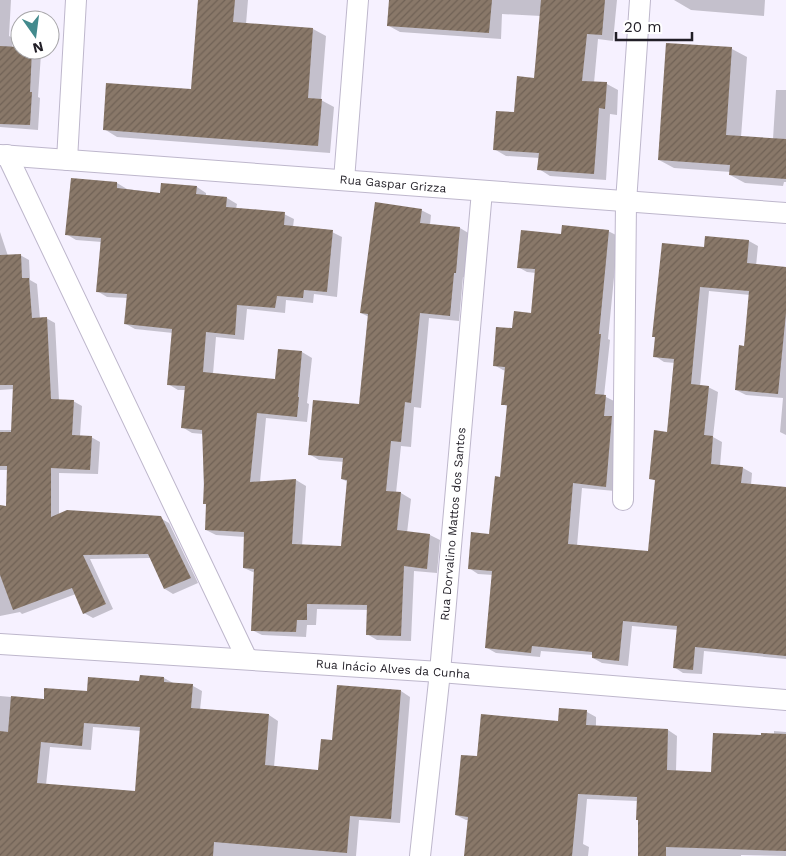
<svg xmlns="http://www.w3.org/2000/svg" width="786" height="856" viewBox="0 0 786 856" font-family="'Work Sans',sans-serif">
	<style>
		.shadow { fill: #0003; fill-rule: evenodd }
		.building { fill: url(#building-hatch); fill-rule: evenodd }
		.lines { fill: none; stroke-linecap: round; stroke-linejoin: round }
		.street-casing { stroke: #beb7cc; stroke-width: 22 }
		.street { stroke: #fff; stroke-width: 20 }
		.labels { text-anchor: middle; stroke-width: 4.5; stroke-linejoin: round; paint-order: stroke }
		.street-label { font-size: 12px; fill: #211e26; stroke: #fff }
	</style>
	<defs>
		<pattern id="building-hatch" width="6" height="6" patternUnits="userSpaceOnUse" patternTransform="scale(1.25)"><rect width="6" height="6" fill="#897869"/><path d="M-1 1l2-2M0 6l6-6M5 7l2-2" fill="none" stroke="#706256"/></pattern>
	</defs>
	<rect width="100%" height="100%" fill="#f6f1ff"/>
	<g class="shadow">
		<polygon points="0,0 11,0 9,36 13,38 12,48 20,49 20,50 33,50 41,54 38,97 40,98 38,130 0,127"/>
		<polygon points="199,0 248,0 246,24 313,29 326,36 321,100 334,107 330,153 117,137 104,129 192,91"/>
		<polygon points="390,0 617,0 613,41 598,39 594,83 607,84 618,90 617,115 610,114 606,180 550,176 539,169 540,158 506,156 494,149 535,79 541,16 502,14 501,39 400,32 389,26"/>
		<polygon points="674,0 765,0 764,16 691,10"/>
		<polygon points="732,49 747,57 741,137 773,139 776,90 786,90 786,182 784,182 783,186 745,183 730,175 731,172 674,168 659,160"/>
		<polygon points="117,183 127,189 161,194 197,187 206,193 206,196 227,198 237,204 236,209 284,214 294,219 293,227 332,232 342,237 337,297 314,294 313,303 286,300 285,313 247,309 244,340 216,337 213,374 276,380 302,352 312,358 307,403 309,404 307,422 266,418 260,482 296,480 306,486 302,546 342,548 348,482 342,479 344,462 319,460 309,454 360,405 369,317 361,313 421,210 431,215 430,225 460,228 470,234 465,278 463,277 459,321 429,318 421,408 414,407 411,447 401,446 396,493 401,493 411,499 407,533 430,535 440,540 437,573 414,571 411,641 377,640 367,634 368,610 317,609 316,625 307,625 306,637 262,635 252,630 255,573 244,568 245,537 216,535 206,530 207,505 204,503 203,434 192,433 182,427 186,390 178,390 168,384 173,333 135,329 126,324 128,298 107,297 97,291 102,242 76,240 66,234"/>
		<polygon points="608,231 618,236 608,339 610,340 604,396 614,401 613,418 621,423 615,491 582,488 577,546 649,552 656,481 651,478 668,433 675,363 664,362 655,356 656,338 654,337 706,248 707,237 749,241 758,246 756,266 786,268 786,435 780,432 783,398 746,395 736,390 745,347 750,295 709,291 700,386 708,387 718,392 713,437 722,442 720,466 743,468 752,473 751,485 786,488 786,659 704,651 702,674 683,673 674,667 678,630 632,626 628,666 602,663 593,658 593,655 541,651 540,657 496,653 487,648 493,575 478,574 469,568 490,535 501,478 508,407 503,404 506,371 503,370 494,365 513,329 532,314 536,273 527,272 518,267 562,235"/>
		<polygon points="0,232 8,256 20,255 29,260 30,280 37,284 40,319 46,318 55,323 59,400 73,401 82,406 80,436 91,437 100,442 98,474 59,473 59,515 160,518 169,523 198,583 173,594 165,589 151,558 90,559 113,609 93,618 84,613 76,594 22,614 20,612 0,616 0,507 7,507 8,470 0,470 0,430 12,430 14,389 0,390"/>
		<path d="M164,678L173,683L193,686L202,691L200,710L269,715L278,721L274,767L319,771L333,741L401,691L410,697L400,823L359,820L356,856H0V696L45,700ZM93,727L141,731L136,792L46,785L50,747L91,750Z"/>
		<polygon points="560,709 587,712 596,717 596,727 668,730 677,736 676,771 713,773 762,736 774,735 774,731 786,732 786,856 741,855 741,856 639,856 638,801 587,799 583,844 589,847 588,856 465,856 469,820 466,820 456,815 478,758 559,723"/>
	</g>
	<g class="building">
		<polygon points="198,0 235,0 233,22 313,28 308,98 322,99 318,146 103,130 106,83 191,89"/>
		<polygon points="389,0 492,0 489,33 387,26"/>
		<polygon points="541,0 605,0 602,35 587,34 582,81 607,82 605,109 599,108 594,174 537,170 539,153 493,150 496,111 514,112 517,76 534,78"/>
		<polygon points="666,43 732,47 726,135 786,139 786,179 729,175 730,165 658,160"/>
		<polygon points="0,46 20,47 20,50 32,50 30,92 32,92 30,125 0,124"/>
		<polygon points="71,178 117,182 117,188 160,193 161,183 197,186 196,194 227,197 226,207 285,212 284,225 333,230 327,292 304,290 303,298 277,296 275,308 237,305 235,335 206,332 203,372 275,379 278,349 302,351 298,397 299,397 297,417 257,413 250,482 296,479 292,544 341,546 347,480 341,479 343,458 308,455 313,400 359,404 368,314 360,313 375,202 422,209 420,223 460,227 456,273 454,273 450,316 420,313 411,403 405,402 401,442 391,441 386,491 401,492 397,530 430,534 427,569 404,566 401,636 366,635 367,605 307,604 307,620 297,620 296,632 251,631 254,569 243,568 244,532 205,530 206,504 203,504 204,484 202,430 181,428 185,386 167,385 172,329 124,324 127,294 96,292 101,238 65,235"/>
		<polygon points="562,225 609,230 599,334 601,334 595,394 606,395 604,416 612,416 606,487 573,483 568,544 648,551 655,480 649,479 654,430 667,432 674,359 653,357 655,337 652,337 662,243 704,247 705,236 749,240 747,263 786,267 786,313 778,394 735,390 739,345 744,346 749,291 700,287 691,384 709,386 704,435 713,436 711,464 743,467 741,483 786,487 786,656 695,647 693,670 673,668 677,626 623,621 619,661 592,658 592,652 532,646 531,653 485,648 492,571 468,569 471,532 489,534 495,476 500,477 507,405 501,405 505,367 493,366 496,327 512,328 514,311 531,313 535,269 517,268 521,230 561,234"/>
		<polygon points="21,254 22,278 29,278 32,318 47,317 51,399 74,400 72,435 92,436 90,470 51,468 51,517 67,510 161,516 191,578 164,589 148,554 83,555 106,604 83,614 72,588 13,610 0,575 0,505 6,506 7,466 0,466 0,432 11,432 13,385 0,385 0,255"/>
		<path d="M140,675L164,677V682L193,684L191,708L269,714L265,765L318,770L321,739L332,740L337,685L401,690L391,819L350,816L347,853L214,842L213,856H0V731L8,732L11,696L44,699V688L87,691L88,677L139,681ZM84,723L140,727L135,791L37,783L41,742L82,746Z"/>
		<polygon points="559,708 587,710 586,725 668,729 667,770 711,772 713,733 761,735 761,733 786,734 786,851 666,847 666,856 638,856 638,820 636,820 637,797 578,794 572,856 464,856 468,817 455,815 461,755 477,756 481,714 558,721"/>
	</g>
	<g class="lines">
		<g class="street-casing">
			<g id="street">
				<polyline points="0,155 786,213"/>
				<polyline points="7,155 247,659"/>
				<polyline points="67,160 76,0"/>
				<polyline points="344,180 358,0"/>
				<polyline points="623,500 626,202 640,0"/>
				<polyline points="0,644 440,672 786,700"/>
				<polyline points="420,856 440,672 482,191"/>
			</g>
		</g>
		<use href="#street" class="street"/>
	</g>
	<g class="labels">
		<g class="street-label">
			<text transform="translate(393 184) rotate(5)" y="4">Rua Gaspar Grizza</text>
			<text transform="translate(453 524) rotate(-85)" y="4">Rua Dorvalino Mattos dos Santos</text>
			<text transform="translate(393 669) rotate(4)" y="4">Rua Inácio Alves da Cunha</text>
		</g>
	</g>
	<g transform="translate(35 35) rotate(166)"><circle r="24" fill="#ffffff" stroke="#a6a5a8"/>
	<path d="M0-4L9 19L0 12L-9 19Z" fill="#428a8d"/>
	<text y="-8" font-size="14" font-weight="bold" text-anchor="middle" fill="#211e26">N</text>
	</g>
	<path d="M616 32v8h76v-8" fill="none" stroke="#211e26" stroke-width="2.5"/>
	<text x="624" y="32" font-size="15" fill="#211e26" stroke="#ffffff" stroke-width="4" paint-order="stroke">20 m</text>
</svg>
